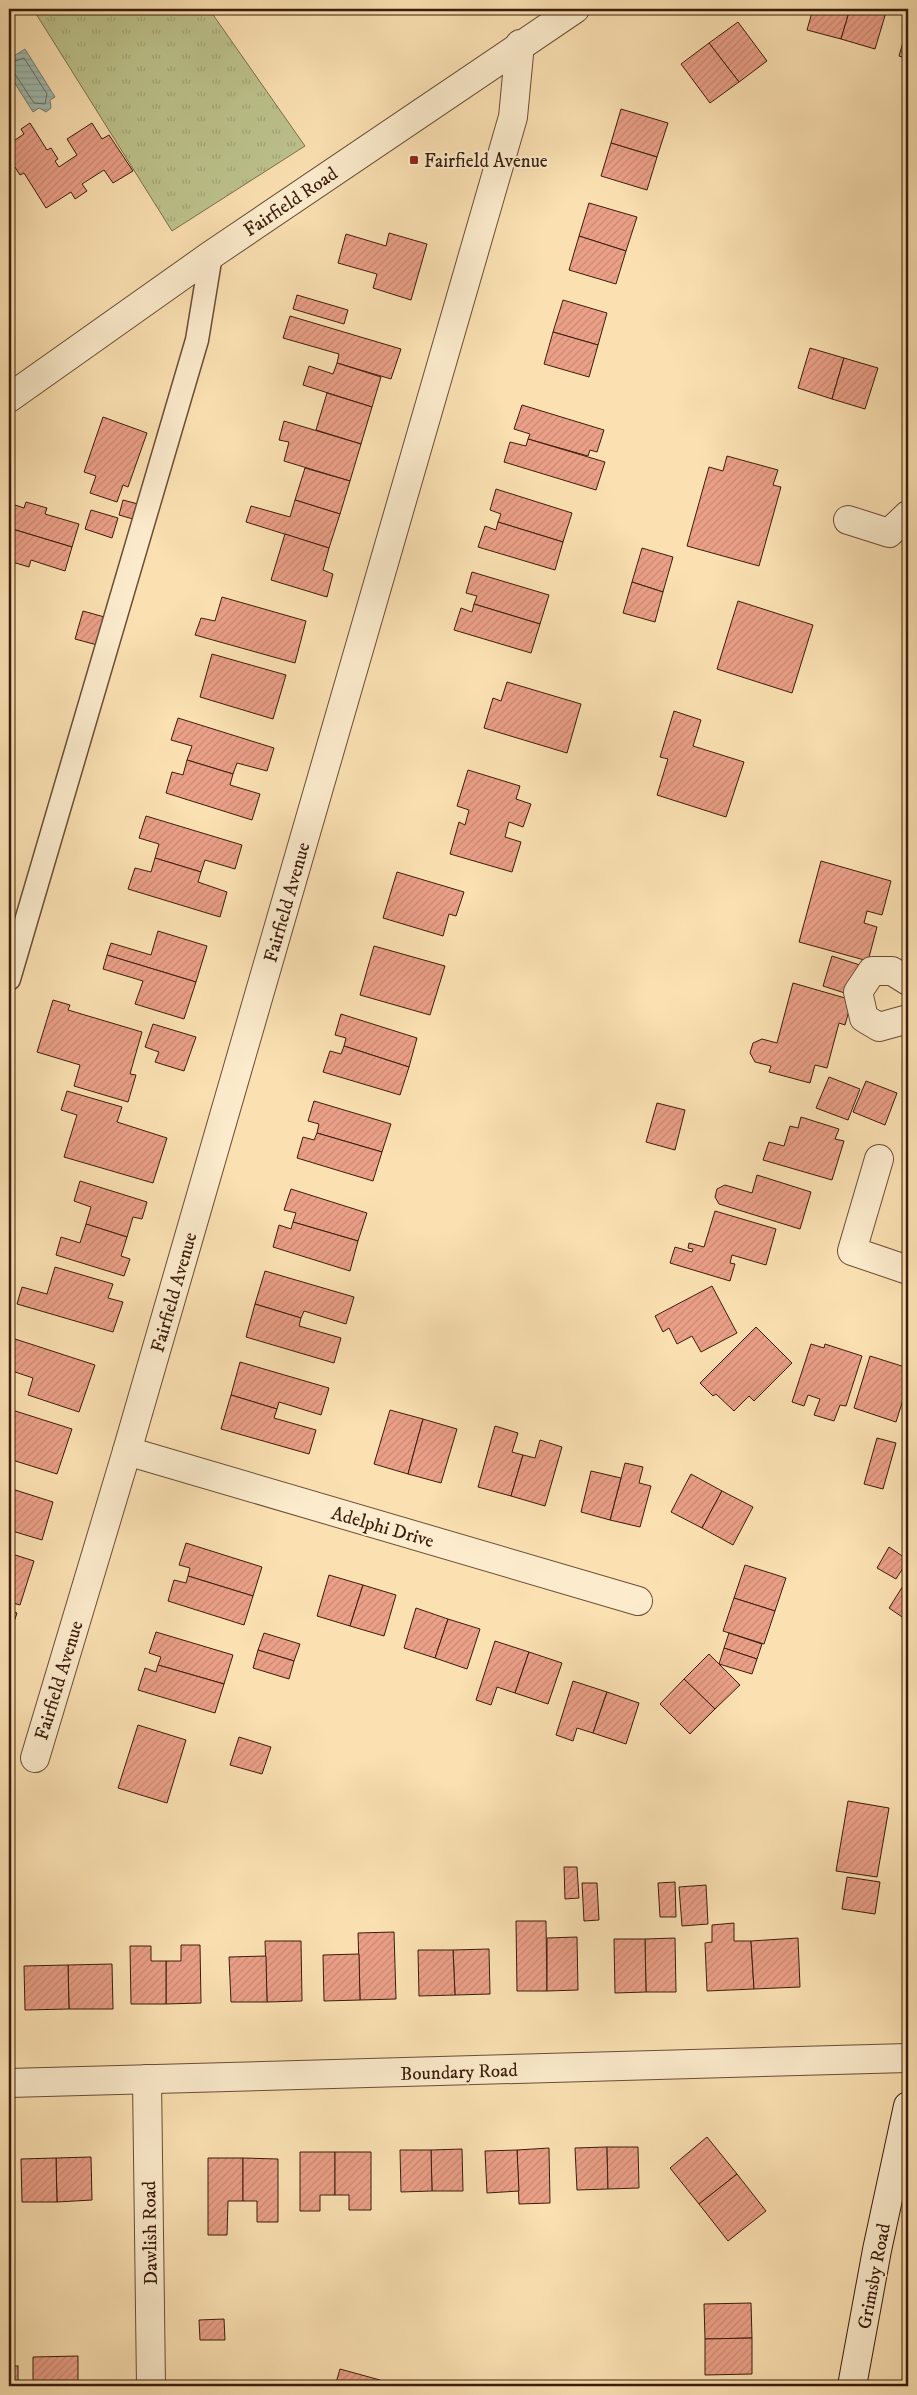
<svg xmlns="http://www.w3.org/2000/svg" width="917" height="2395" viewBox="0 0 917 2395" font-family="'IM FELL DW Pica',serif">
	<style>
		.park { fill: url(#park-tufts); stroke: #7c704c }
		.water { fill: url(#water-rules); stroke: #777c6f }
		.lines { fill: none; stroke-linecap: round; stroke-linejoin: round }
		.shore { stroke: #6c6c5e; stroke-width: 1 }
		.building { fill: url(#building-hatch); stroke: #3a1c0b }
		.service-casing { stroke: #6a4d35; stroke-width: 25 }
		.minor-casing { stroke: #6a4d35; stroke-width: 30 }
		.secondary-casing { stroke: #3a1c0b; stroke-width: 30 }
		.service { stroke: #fceccd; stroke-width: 22 }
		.minor { stroke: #fceccd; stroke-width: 28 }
		.secondary { stroke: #fceccd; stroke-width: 28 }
		.poi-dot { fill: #8f2418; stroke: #fceccd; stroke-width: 2 }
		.labels { text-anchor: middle; stroke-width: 4; stroke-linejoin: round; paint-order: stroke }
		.poi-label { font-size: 19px; fill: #3a1c0b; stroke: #fceccd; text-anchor: start }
		.street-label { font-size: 19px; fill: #3a1c0b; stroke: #fceccd }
	</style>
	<defs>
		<pattern id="park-tufts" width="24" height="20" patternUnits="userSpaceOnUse" patternTransform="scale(1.25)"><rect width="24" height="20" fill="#bdc38d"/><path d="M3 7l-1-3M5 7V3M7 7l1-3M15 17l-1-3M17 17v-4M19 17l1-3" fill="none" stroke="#a3a778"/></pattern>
		<pattern id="water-rules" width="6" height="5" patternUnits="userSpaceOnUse" patternTransform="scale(1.25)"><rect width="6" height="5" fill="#9fbcb1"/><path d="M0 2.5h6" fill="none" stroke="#8aa197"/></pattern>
		<pattern id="building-hatch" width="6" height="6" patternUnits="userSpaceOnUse" patternTransform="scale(1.25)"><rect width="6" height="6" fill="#eba088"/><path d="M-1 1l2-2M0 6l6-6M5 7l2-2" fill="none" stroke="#ca8974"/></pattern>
	</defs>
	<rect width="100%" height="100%" fill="#fbe1b2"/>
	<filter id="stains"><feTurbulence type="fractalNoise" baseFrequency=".004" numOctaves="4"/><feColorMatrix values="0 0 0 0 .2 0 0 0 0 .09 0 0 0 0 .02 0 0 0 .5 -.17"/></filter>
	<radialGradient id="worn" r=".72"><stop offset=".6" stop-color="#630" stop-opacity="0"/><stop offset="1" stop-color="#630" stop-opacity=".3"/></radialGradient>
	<polygon class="park" points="33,9 209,9 305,146 172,231"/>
	<polygon class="water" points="25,49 55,97 50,100 51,108 46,112 39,108 33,112 9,74 9,59"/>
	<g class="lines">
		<polyline class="shore" points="9,63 24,58 47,94 45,104 34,103 15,74 9,72"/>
	</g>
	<g class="building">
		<polygon points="813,9 850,9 841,39 807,30"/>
		<polygon points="850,9 887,9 875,49 841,39"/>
		<polygon points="738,22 767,61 739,82 709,43"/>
		<polygon points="908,25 908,59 899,56"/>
		<polygon points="709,43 739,82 710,103 681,64"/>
		<polygon points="621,109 668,123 657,157 611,143"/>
		<polygon points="30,123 47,150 51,148 58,159 55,161 59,167 77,155 67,139 92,123 102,139 109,135 133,171 113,183 104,170 82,184 87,191 75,199 71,192 46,208 24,173 20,175 9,158 9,144 24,134 21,129"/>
		<polygon points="611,143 657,157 647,190 601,176"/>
		<polygon points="589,203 637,217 626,251 579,236"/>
		<polygon points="389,233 427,244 411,300 373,288 377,274 338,263 346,234 386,246"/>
		<polygon points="579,236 626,251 616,284 569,270"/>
		<polygon points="297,295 348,310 344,324 293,309"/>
		<polygon points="563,300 607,313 598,345 553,332"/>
		<polygon points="290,316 401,349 391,379 337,363 339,354 283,338"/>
		<polygon points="553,332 598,345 589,377 544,364"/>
		<polygon points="810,348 844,358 832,399 798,388"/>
		<polygon points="844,358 878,368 865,409 832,399"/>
		<polygon points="337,363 381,377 372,407 303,385 309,366 333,374"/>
		<polygon points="327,393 372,407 361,444 316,430"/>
		<polygon points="522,405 604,430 597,452 590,450 588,456 528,439 530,434 514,429"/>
		<polygon points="103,417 147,433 128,487 123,485 117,502 90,493 96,476 84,472"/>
		<polygon points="284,421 361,444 350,481 284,461 289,442 279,440"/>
		<polygon points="528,439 605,462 596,490 504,462 510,442 526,446"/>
		<polygon points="727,456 778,470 773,485 781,487 759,566 687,546 709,467 723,471"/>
		<polygon points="305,468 350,481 340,514 295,500"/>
		<polygon points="496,489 572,513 563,542 498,522 501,514 490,510"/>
		<polygon points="123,500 138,504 133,519 119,515"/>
		<polygon points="295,500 340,514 329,548 246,522 251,506 290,517"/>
		<polygon points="26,502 47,508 45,514 79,524 72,547 9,528 9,503 24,508"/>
		<polygon points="91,510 118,518 112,538 85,529"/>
		<polygon points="498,522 563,542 555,570 478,547 485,526 496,530"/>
		<polygon points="9,528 72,547 65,571 31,560 29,567 9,561"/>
		<polygon points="285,534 329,548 323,570 333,574 327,597 271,580"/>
		<polygon points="642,548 673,557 663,592 632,582"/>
		<polygon points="472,572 549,595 540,624 474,604 477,596 466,593"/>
		<polygon points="632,582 663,592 655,622 623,613"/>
		<polygon points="222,597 306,621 295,663 195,635 201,618 215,621"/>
		<polygon points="738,601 813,625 792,693 717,669"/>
		<polygon points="474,604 540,624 531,653 454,630 461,608 472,612"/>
		<polygon points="83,611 108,618 101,646 75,639"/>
		<polygon points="212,654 286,675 273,719 200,697"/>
		<polygon points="507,682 581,704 567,753 484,728 493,698 501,701"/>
		<polygon points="674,711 701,720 693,746 744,762 726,817 657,795 668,759 660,757"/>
		<polygon points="178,718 274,748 267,771 237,763 233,774 187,760 192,746 171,740"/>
		<polygon points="187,760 233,774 230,785 260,794 252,820 166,793 172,772 183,775"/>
		<polygon points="468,770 520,786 516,799 531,804 523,827 509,822 505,837 521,842 512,872 450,854 459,822 465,825 469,810 457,806"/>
		<polygon points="146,816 242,845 235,869 205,860 201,872 155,858 159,844 139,838"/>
		<polygon points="155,858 201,872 198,882 227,892 220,917 128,889 135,868 151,872"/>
		<polygon points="821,861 891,881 882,915 867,911 864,923 877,927 868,961 799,942"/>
		<polygon points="397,872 464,892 456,916 449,914 443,936 383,918"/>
		<polygon points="158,931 207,946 196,982 107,955 111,943 151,955"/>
		<polygon points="374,946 445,966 430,1015 360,995"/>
		<polygon points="107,955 196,982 184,1019 135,1004 143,981 103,969"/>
		<polygon points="832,956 863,966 854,996 823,986"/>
		<polygon points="793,983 852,1000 845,1025 839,1023 827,1068 815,1065 810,1083 769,1072 771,1066 755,1062 750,1053 753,1043 762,1039 777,1043"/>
		<polygon points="53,1000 70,1005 68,1010 142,1032 130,1074 136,1075 128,1102 74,1086 80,1065 37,1052"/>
		<polygon points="341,1014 417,1038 409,1067 344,1046 346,1038 335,1035"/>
		<polygon points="153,1024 196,1037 184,1071 155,1062 159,1052 145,1047"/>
		<polygon points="344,1046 409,1067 400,1095 323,1072 330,1051 341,1054"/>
		<polygon points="829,1077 860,1089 848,1120 816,1108"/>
		<polygon points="866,1081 897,1093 885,1125 853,1112"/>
		<polygon points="67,1091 122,1107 117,1122 167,1138 153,1183 64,1157 77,1115 61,1110"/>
		<polygon points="314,1101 391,1124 382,1152 317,1133 319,1124 308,1121"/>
		<polygon points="657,1103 685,1110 675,1150 646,1142"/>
		<polygon points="801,1117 839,1129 835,1139 844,1141 832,1180 763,1160 769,1142 784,1146 790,1126 798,1128"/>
		<polygon points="317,1133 382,1152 373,1181 297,1158 303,1137 314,1140"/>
		<polygon points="757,1175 811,1192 800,1229 719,1204 715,1197 717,1189 725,1185 752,1193"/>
		<polygon points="80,1181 147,1202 142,1219 133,1217 127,1237 86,1224 91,1207 74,1201"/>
		<polygon points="291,1189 367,1213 358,1241 293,1222 296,1213 284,1210"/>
		<polygon points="715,1211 776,1229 766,1265 732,1255 730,1263 735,1264 730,1281 670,1263 675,1247 692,1252 693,1249 688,1248 689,1243 704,1247"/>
		<polygon points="293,1222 358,1241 350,1271 273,1247 279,1225 291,1229"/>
		<polygon points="86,1224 127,1237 121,1256 130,1259 124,1276 56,1255 61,1237 80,1243"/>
		<polygon points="55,1267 113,1284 108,1298 123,1302 113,1332 17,1304 22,1287 47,1294"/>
		<polygon points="265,1271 354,1297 346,1324 304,1311 301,1318 255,1304"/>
		<polygon points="712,1286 737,1333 701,1352 692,1336 677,1344 669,1328 663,1332 655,1316"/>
		<polygon points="255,1304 301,1318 299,1326 341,1338 334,1363 246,1337"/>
		<polygon points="756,1327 792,1363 754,1401 749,1396 734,1411 716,1394 713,1396 700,1383"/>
		<polygon points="9,1337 95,1365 79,1412 28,1395 33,1378 9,1370"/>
		<polygon points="811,1344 824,1348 825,1344 862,1356 846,1406 840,1405 834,1421 814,1415 820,1399 808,1395 804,1406 792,1402"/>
		<polygon points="870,1356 908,1368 908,1384 896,1422 854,1408"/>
		<polygon points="240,1362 329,1388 321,1415 279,1402 277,1409 231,1395"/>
		<polygon points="231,1395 277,1409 274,1418 316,1430 309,1454 221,1429"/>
		<polygon points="9,1409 72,1429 57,1474 9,1459 14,1442 9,1441"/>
		<polygon points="390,1410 423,1419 408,1474 374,1464"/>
		<polygon points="423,1419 457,1429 441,1483 408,1474"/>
		<polygon points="495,1426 518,1433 512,1452 523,1455 511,1496 478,1487"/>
		<polygon points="877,1438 896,1443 883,1489 864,1484"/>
		<polygon points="540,1440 562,1447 545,1506 511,1496 523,1455 535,1458"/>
		<polygon points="625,1463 643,1467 639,1483 651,1486 640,1527 610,1520"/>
		<polygon points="591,1471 621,1478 610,1520 581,1512"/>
		<polygon points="691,1474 722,1491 702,1528 671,1512"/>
		<polygon points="9,1488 53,1502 42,1540 9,1530"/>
		<polygon points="722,1491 753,1507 733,1545 702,1528"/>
		<polygon points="186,1543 262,1567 253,1596 188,1576 190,1568 179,1565"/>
		<polygon points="889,1547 908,1560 896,1579 877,1568"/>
		<polygon points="9,1553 34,1561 20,1605 9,1602"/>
		<polygon points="745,1565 786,1578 775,1611 734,1598"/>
		<polygon points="329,1575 363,1585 350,1626 317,1616"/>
		<polygon points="188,1576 253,1596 244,1625 168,1601 174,1580 186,1583"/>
		<polygon points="908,1578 908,1621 889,1608"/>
		<polygon points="363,1585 396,1595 384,1636 350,1626"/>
		<polygon points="734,1598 775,1611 764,1644 723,1631"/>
		<polygon points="416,1608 448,1619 435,1658 404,1648"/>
		<polygon points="9,1610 17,1613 9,1637"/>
		<polygon points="448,1619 480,1629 467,1669 435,1658"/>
		<polygon points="156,1632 233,1655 224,1684 158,1665 161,1657 149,1653"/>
		<polygon points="264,1633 300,1644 294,1661 258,1650"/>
		<polygon points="729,1633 762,1644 757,1659 724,1648"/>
		<polygon points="495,1641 529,1652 515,1693 497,1687 491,1705 476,1700"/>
		<polygon points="724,1648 757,1659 752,1674 719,1664"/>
		<polygon points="258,1650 294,1661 289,1679 253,1668"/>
		<polygon points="529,1652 562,1663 548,1704 515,1693"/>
		<polygon points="709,1654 740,1685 715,1709 684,1679"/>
		<polygon points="158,1665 224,1684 215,1713 138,1690 145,1668 156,1672"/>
		<polygon points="684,1679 715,1709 690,1734 660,1704"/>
		<polygon points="573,1681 607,1692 593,1733 577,1728 573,1741 556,1735"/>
		<polygon points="607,1692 639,1703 626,1744 593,1733"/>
		<polygon points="138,1725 186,1740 167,1803 118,1788"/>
		<polygon points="239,1737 271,1747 262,1774 230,1765"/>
		<polygon points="848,1801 889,1808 877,1877 836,1871"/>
		<polygon points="564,1867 577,1867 579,1898 565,1899"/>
		<polygon points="847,1877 880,1882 875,1914 842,1909"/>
		<polygon points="675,1882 676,1917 660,1917 658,1883"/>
		<polygon points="582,1883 597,1883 599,1920 584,1921"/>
		<polygon points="706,1885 708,1924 682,1926 679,1887"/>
		<polygon points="516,1921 546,1921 547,1991 517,1991"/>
		<polygon points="734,1923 734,1941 751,1941 754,1989 707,1991 705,1943 712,1942 712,1925"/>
		<polygon points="394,1932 396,1999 360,2000 358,1933"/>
		<polygon points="577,1937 578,1990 547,1991 547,1938"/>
		<polygon points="675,1938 676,1992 646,1992 645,1939"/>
		<polygon points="798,1938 800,1987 754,1989 751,1941"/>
		<polygon points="614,1939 645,1939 646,1992 615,1993"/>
		<polygon points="265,1941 301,1941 302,2001 267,2002"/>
		<polygon points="181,1945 200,1945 201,2003 166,2004 166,1961 181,1961"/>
		<polygon points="130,1946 151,1946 151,1961 166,1961 166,2004 131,2004"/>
		<polygon points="489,1949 490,1994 455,1995 453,1950"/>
		<polygon points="418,1950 453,1950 455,1995 419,1996"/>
		<polygon points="359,1954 360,2000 324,2001 323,1955"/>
		<polygon points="266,1956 267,2002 231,2002 229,1957"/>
		<polygon points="112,1964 113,2009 69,2009 68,1965"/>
		<polygon points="68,1965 69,2009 25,2010 24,1966"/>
		<polygon points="707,2137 737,2174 699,2204 670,2168"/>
		<polygon points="607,2147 608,2189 577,2190 575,2148"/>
		<polygon points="607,2147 638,2147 639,2188 608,2189"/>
		<polygon points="549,2148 550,2203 519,2204 517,2150"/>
		<polygon points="462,2149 463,2191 432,2191 431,2150"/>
		<polygon points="400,2150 431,2150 432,2191 401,2192"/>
		<polygon points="517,2150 519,2191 487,2193 485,2151"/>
		<polygon points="300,2152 335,2152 335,2195 320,2195 320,2211 300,2211"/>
		<polygon points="335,2152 371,2152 371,2210 349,2210 349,2195 335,2195"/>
		<polygon points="91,2157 92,2200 57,2202 56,2158"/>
		<polygon points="56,2158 57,2202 22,2202 21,2159"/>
		<polygon points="208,2158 243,2158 243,2201 228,2201 227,2235 208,2235"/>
		<polygon points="243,2158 278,2159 278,2222 257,2222 257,2201 243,2201"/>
		<polygon points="737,2174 766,2211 728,2241 699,2204"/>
		<polygon points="751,2303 752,2338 705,2339 704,2304"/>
		<polygon points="224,2319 225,2340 200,2340 199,2320"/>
		<polygon points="752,2338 752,2374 705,2375 705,2339"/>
		<polygon points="78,2356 78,2386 33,2386 33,2357"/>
		<rect x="9" y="2366" width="9" height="20"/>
		<polygon points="340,2369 380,2380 378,2386 335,2386"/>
	</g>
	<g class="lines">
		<g class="service-casing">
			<polyline id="service" points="9,979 197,340 211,255"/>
		</g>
		<g class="minor-casing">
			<g id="minor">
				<polyline points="9,398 211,255 575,9"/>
				<polyline points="848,520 889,533 908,515"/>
				<polyline points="908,981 892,971 872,971 858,992 864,1018 879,1027 908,1019"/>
				<polyline points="879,1159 852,1251 908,1270"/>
				<polyline points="127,1451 638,1601"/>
				<polyline points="35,1758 127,1451 513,117 520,44"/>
				<polyline points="147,2079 151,2386"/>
				<polyline points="9,2083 908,2058"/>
			</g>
		</g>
		<g class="secondary-casing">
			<polyline id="secondary" points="852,2386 877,2250 908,2106"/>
		</g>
		<use href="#service" class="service"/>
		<use href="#minor" class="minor"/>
		<use href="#secondary" class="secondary"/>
	</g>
	<rect class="poi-dot" x="409" y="155" width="10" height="10" rx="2.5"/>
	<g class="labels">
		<g class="poi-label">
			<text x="424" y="167">Fairfield Avenue</text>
		</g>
		<g class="street-label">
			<text transform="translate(290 201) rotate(-34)" y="7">Fairfield Road</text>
			<text transform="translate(286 902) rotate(-74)" y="7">Fairfield Avenue</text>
			<text transform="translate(173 1292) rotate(-74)" y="7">Fairfield Avenue</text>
			<text transform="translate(383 1526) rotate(16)" y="7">Adelphi Drive</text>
			<text transform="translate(58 1680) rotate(-73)" y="7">Fairfield Avenue</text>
			<text transform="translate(459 2071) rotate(-2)" y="7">Boundary Road</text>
			<text transform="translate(149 2233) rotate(-91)" y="7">Dawlish Road</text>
			<text transform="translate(873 2276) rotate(-79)" y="7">Grimsby Road</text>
		</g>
	</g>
	<rect width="917" height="2395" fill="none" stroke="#fbe1b2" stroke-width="30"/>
	<rect x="10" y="10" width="897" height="2375" fill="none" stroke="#3a1c0b" stroke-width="2.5"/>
	<rect x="15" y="15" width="887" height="2365" fill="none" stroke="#3a1c0b"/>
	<rect width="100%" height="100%" filter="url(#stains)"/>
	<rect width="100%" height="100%" fill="url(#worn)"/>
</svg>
